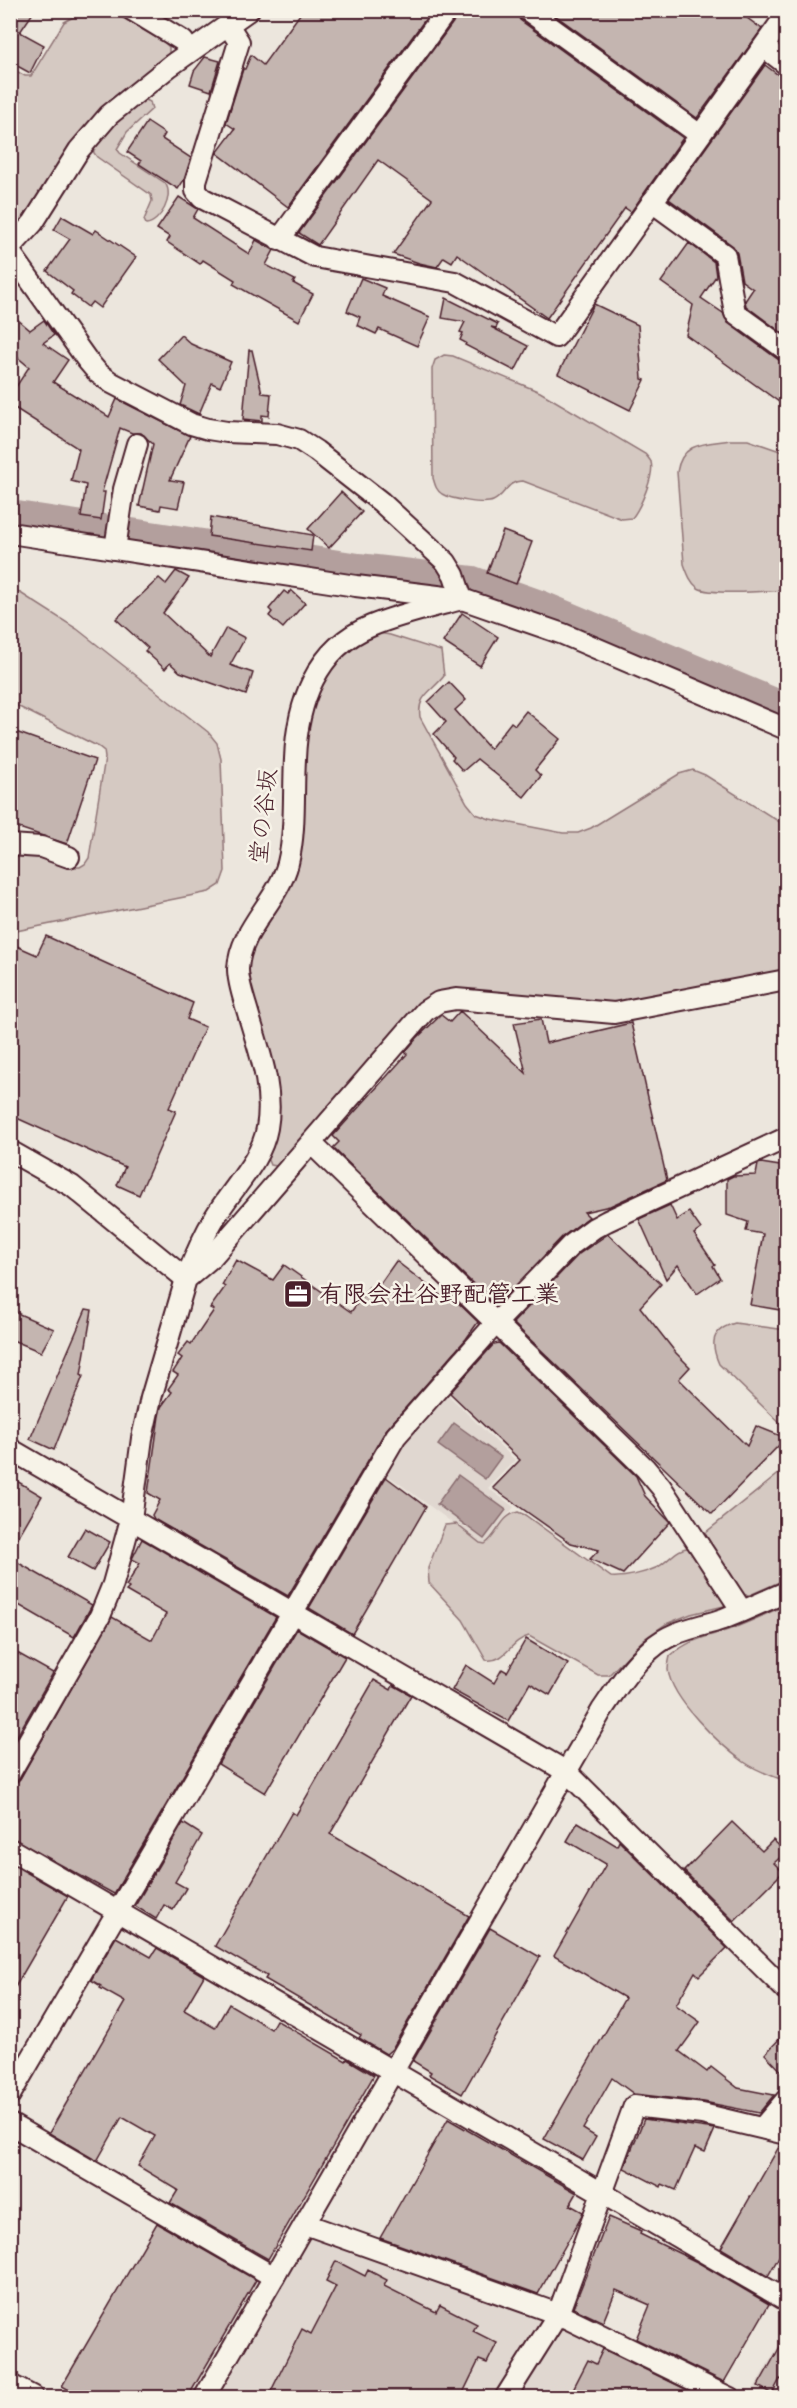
<svg xmlns="http://www.w3.org/2000/svg" width="797" height="2408" viewBox="0 0 797 2408" font-family="Mynerve,'Klee One',sans-serif">
	<style>
		.built { fill: #e0d7d0 }
		.green { fill: #d5c9c2; stroke: #907476; stroke-width: 1.5 }
		.water { fill: #b39f9d; stroke: #896c6f; stroke-width: 1.5 }
		.lines { fill: none; stroke-linecap: round; stroke-linejoin: round }
		.river { stroke: #b39f9d; stroke-width: 36 }
		.building { fill: #c4b5b0; stroke: #4a1f2b; stroke-width: 1.5 }
		.minor-casing { stroke: #4a1f2b; stroke-width: 24 }
		.major-casing { stroke: #4a1f2b; stroke-width: 28 }
		.minor { stroke: #f7f3e8; stroke-width: 20 }
		.major { stroke: #f7f3e8; stroke-width: 24 }
		.labels { text-anchor: middle; stroke-width: 5; stroke-linejoin: round; paint-order: stroke }
		.street-label { font-size: 24px; fill: #4a1f2b; stroke: #f7f3e8 }
		.poi-label { font-size: 24px; font-weight: bold; fill: #4a1f2b; stroke: #f7f3e8; text-anchor: start }
	</style>
	<rect width="100%" height="100%" fill="#ece6dd"/>
	<filter id="ink" filterUnits="userSpaceOnUse"><feTurbulence type="fractalNoise" baseFrequency=".0167" numOctaves="2"/><feDisplacementMap in="SourceGraphic" scale="12" xChannelSelector="R" yChannelSelector="G"/><feConvolveMatrix kernelMatrix="1 2 1 2 8 2 1 2 1" color-interpolation-filters="sRGB"/></filter>
	<g filter="url(#ink)">
		<g class="built">
			<polygon points="444,1391 515,1460 488,1488 514,1507 485,1544 480,1543 382,1471 400,1439"/>
			<polygon points="313,2234 541,2315 543,2324 496,2397 218,2398"/>
			<polygon points="572,2328 716,2398 514,2398 555,2332"/>
			<polygon points="786,2332 786,2397 749,2397"/>
		</g>
		<g class="green">
			<polygon points="84,11 111,11 164,42 169,47 169,54 44,194 11,237 11,68 25,76 31,76 64,22"/>
			<path d="M144,99L150,102L152,109L127,132L117,149L120,153L165,183C175,196 160,223 146,224L144,220L152,201L151,195L97,157L94,153L93,147L115,121Z"/>
			<path d="M444,355L453,356L540,392L645,454C646,455 651,461 651,462C655,475 640,508 632,518L622,519L523,481C506,481 506,495 493,501C484,505 450,499 442,494C436,490 435,485 433,478L432,369L435,360Z"/>
			<path d="M730,440H748L786,453V590C769,591 711,596 698,588C690,582 687,572 684,564L677,472C682,442 704,444 730,440Z"/>
			<polygon points="11,587 77,629 208,732 217,743 221,759 225,871 220,885 209,892 11,932 11,852 53,858 73,867 80,867 85,864 89,858 105,758 104,751 99,747 11,703"/>
			<path d="M379,633L390,635L441,651L444,676C432,692 417,695 420,717L467,803L476,814L490,819L563,833H578L591,828L679,774L693,770L705,775L786,826V973L613,1005L456,992L283,1163L277,1166L270,1165L267,1158L246,970L256,935L267,919L303,741L319,682L342,653L369,636Z"/>
			<path d="M735,1323L786,1330V1429L719,1364C710,1343 711,1330 735,1323Z"/>
			<polygon points="786,1468 786,1579 750,1595 741,1595 704,1538 705,1533"/>
			<path d="M518,1512L525,1515L611,1577C625,1578 645,1573 658,1567C669,1561 678,1546 691,1548L725,1602L724,1606L691,1614L666,1624L644,1639L609,1675H598L529,1636C510,1640 506,1663 486,1660L463,1620L429,1583L428,1568L445,1525L456,1524L480,1543L485,1544C498,1535 501,1515 518,1512Z"/>
			<path d="M786,1605V1781C772,1776 757,1771 744,1762C720,1745 672,1700 668,1670C668,1665 669,1660 670,1656C689,1640 702,1638 725,1631C746,1624 766,1614 786,1605Z"/>
		</g>
		<g class="water">
			<polygon points="454,1423 501,1457 485,1479 438,1445"/>
			<polygon points="458,1475 506,1510 484,1539 437,1504"/>
		</g>
		<g class="lines">
			<g class="river">
				<polyline points="10,518 103,532"/>
				<polyline points="131,536 358,571 472,584 542,609 786,711"/>
			</g>
		</g>
		<g class="building">
			<polygon points="15,10 35,10 20,32 44,45 30,73 10,62 10,17"/>
			<polygon points="303,10 432,10 288,207 217,153 235,129 226,123 243,69 245,69 251,55 263,65"/>
			<polygon points="459,10 515,10 520,20 683,138 631,212 625,208 547,318 457,254 452,262 444,257 437,267 419,263 393,254 432,199 378,160 318,245 299,233 457,17"/>
			<polygon points="548,10 736,10 762,29 697,118"/>
			<polygon points="205,57 220,61 211,91 190,84 194,71"/>
			<polygon points="765,65 777,74 786,76 786,336 746,306 745,301 753,289 742,281 737,253 733,246 669,199"/>
			<polygon points="147,122 165,134 162,139 191,158 184,180 178,189 139,164 141,161 127,152"/>
			<polygon points="179,197 198,209 193,218 249,254 256,240 274,250 266,265 295,280 293,283 313,294 299,321 233,284 235,280 203,260 200,264 167,242 170,237 157,229"/>
			<polygon points="62,216 93,234 96,230 136,257 100,308 92,302 88,307 71,294 73,291 47,271 70,239 54,230"/>
			<polygon points="689,243 714,262 716,276 701,298 723,313 728,323 779,360 786,362 786,407 686,335 693,305 661,282"/>
			<polygon points="361,278 385,288 382,296 430,317 417,346 379,329 376,334 357,325 360,317 347,311"/>
			<polygon points="446,298 498,324 496,328 491,327 528,346 515,371 465,345 466,343 460,340 463,333 460,332 465,322 442,318"/>
			<polygon points="594,304 638,325 642,379 645,380 630,410 558,374"/>
			<polygon points="10,313 30,330 44,320 54,335 43,343 68,360 53,382 109,417 117,399 190,436 170,480 184,482 178,508 161,505 160,510 139,506 153,444 141,433 132,433 120,428 102,492 105,492 101,520 81,517 86,485 71,481 79,449 10,405 10,396 29,367 10,351"/>
			<polygon points="181,335 191,344 231,362 220,387 212,383 199,414 180,405 186,386 158,359"/>
			<polygon points="249,350 252,350 262,393 271,394 269,416 262,415 262,421 243,419"/>
			<polygon points="341,492 362,512 329,548 308,529"/>
			<polygon points="211,517 313,535 311,551 209,536"/>
			<polygon points="503,531 532,542 516,584 487,573"/>
			<polygon points="176,571 189,578 163,613 210,657 226,628 245,638 230,665 253,673 246,695 180,672 170,663 165,669 145,651 148,648 116,619 159,578 166,584"/>
			<polygon points="291,590 305,603 283,628 269,616 272,612 269,609 284,591 288,594"/>
			<polygon points="462,613 498,637 480,666 443,642"/>
			<polygon points="449,682 466,700 455,710 490,749 511,722 515,725 526,711 560,739 535,770 541,776 524,797 477,759 463,771 452,759 454,757 434,734 446,722 428,702"/>
			<polygon points="10,730 95,760 67,844 10,825"/>
			<polygon points="46,936 193,1003 187,1019 205,1027 169,1108 176,1111 139,1195 117,1185 125,1167 10,1115 10,943 37,955"/>
			<polygon points="460,1011 526,1073 514,1023 541,1019 546,1043 631,1023 667,1180 610,1206 584,1212 589,1217 562,1237 496,1306 333,1148 339,1142 333,1136 407,1054 405,1052 417,1038 441,1015 450,1022"/>
			<polygon points="761,1163 786,1167 786,1311 750,1305 763,1234 746,1231 748,1222 727,1215 727,1179 733,1176 756,1175 758,1164"/>
			<polygon points="670,1205 677,1220 689,1212 701,1229 694,1234 715,1265 713,1266 720,1278 697,1294 678,1265 666,1279 639,1219"/>
			<polygon points="608,1234 661,1284 640,1307 676,1353 690,1367 679,1379 747,1446 756,1426 786,1438 712,1514 513,1323 579,1254"/>
			<polygon points="236,1260 273,1280 284,1265 351,1312 369,1287 375,1291 396,1261 444,1298 448,1293 478,1322 466,1339 386,1430 288,1596 154,1519 152,1515 160,1500 148,1493 159,1416 161,1407 172,1392 168,1389 178,1375 173,1372 182,1358 178,1355 188,1342 191,1344 214,1310 210,1308 225,1287 222,1285"/>
			<polygon points="86,1309 92,1310 81,1375 83,1376 54,1450 30,1439"/>
			<polygon points="10,1310 54,1329 41,1352 10,1339"/>
			<polygon points="499,1343 636,1476 645,1496 670,1522 623,1574 590,1559 599,1550 571,1543 493,1488 520,1460 450,1393 494,1344"/>
			<polygon points="10,1477 42,1496 10,1551"/>
			<polygon points="386,1477 426,1507 352,1634 309,1608"/>
			<polygon points="85,1528 110,1542 93,1571 68,1557"/>
			<polygon points="142,1539 276,1617 114,1894 10,1837 10,1785 20,1779 112,1617 152,1640 166,1614 126,1591 129,1588 126,1586 140,1563 132,1559"/>
			<polygon points="10,1558 92,1605 74,1637 10,1600"/>
			<polygon points="297,1629 345,1657 265,1793 218,1764"/>
			<polygon points="526,1639 568,1664 550,1695 530,1683 508,1721 452,1690 466,1665 494,1683 502,1669 507,1672"/>
			<polygon points="10,1649 53,1673 10,1748"/>
			<polygon points="374,1680 391,1690 393,1685 411,1695 330,1834 469,1916 392,2049 386,2054 359,2038 361,2035 265,1979 267,1976 215,1946 292,1812 296,1815"/>
			<polygon points="578,1822 617,1846 619,1841 727,1948 699,1976 695,1972 676,2005 700,2022 679,2051 707,2072 711,2067 738,2088 774,2095 759,2113 704,2102 634,2094 612,2078 583,2129 596,2137 583,2160 544,2139 625,1998 554,1956 606,1864 567,1841"/>
			<polygon points="732,1822 762,1851 773,1840 786,1852 774,1863 783,1872 734,1921 684,1871"/>
			<polygon points="183,1823 202,1835 175,1882 186,1888 173,1910 164,1905 156,1919 135,1906"/>
			<polygon points="10,1863 68,1896 10,1996"/>
			<polygon points="490,1928 540,1957 462,2094 429,2075 431,2072 413,2061"/>
			<polygon points="116,1937 151,1957 157,1948 204,1976 184,2010 215,2028 229,2004 271,2029 276,2020 346,2061 347,2059 374,2075 268,2259 170,2203 178,2190 138,2166 155,2136 122,2117 97,2161 49,2133 125,2002 100,1988 101,1986 91,1980"/>
			<polygon points="786,2032 786,2076 765,2054"/>
			<polygon points="448,2119 577,2193 570,2205 583,2212 579,2221 538,2294 380,2238"/>
			<polygon points="644,2119 715,2129 705,2152 695,2148 676,2190 662,2184 661,2187 624,2168"/>
			<polygon points="780,2145 786,2146 786,2244 768,2276 721,2248"/>
			<polygon points="609,2217 641,2231 640,2234 699,2263 769,2304 724,2382 636,2339 650,2305 616,2290 603,2322 573,2308"/>
			<polygon points="157,2223 256,2280 188,2397 82,2397 62,2386"/>
			<polygon points="336,2261 365,2276 368,2270 387,2280 384,2286 436,2312 440,2305 477,2324 473,2331 497,2343 487,2363 479,2360 461,2397 268,2397 302,2329 311,2334 336,2286 326,2281"/>
			<polygon points="786,2336 786,2382 780,2379 772,2394 758,2386"/>
			<polygon points="603,2349 702,2397 569,2397 588,2360 596,2364"/>
		</g>
		<g class="lines">
			<g class="minor-casing">
				<g id="minor">
					<polyline points="132,10 183,41 190,51"/>
					<polyline points="527,10 700,135"/>
					<polyline points="228,25 239,42 196,181 196,191 202,198 315,257 455,282 556,337 786,15"/>
					<polyline points="764,47 786,64"/>
					<polyline points="652,202 725,255 735,313 786,350"/>
					<polyline points="279,240 447,10"/>
					<polyline points="10,248 33,223 79,150 109,115 170,66 249,10"/>
					<polyline points="10,252 87,360 98,373 112,383 191,424 208,429 227,432 277,434 299,440 316,451 381,502 446,562 454,575 462,599"/>
					<polyline points="10,533 356,586 462,599 563,634 786,729"/>
					<polyline points="115,549 124,489 137,444"/>
					<polyline points="10,845 41,847 69,857"/>
					<polyline points="311,1143 645,1468 661,1487 742,1611"/>
					<path d="M10,1151L72,1186L186,1279C194,1258 203,1237 215,1217C232,1188 261,1162 267,1128C274,1088 259,1051 248,1013C244,999 238,983 238,969C240,928 278,902 288,863C296,830 293,793 295,759C297,704 316,648 371,626C400,614 432,607 462,599"/>
					<polyline points="10,1449 567,1772 786,1990"/>
					<polyline points="10,1773 100,1616 113,1584 131,1519 142,1438 151,1398 186,1279 212,1257 425,1011 439,1002 456,999 614,1013 786,980"/>
					<polyline points="10,1849 786,2300"/>
					<polyline points="10,2095 396,1436 496,1323 571,1245 594,1228 607,1221 786,1138"/>
					<polyline points="10,2124 274,2277"/>
					<polyline points="763,2127 786,2100"/>
					<polyline points="305,2224 558,2314 730,2398"/>
					<path d="M204,2398L602,1710C617,1688 631,1666 651,1649C672,1630 697,1628 723,1619C744,1611 765,1601 786,1592"/>
					<polyline points="505,2398 558,2314 634,2106 702,2114 786,2134"/>
				</g>
			</g>
			<g class="major-casing">
				<polyline id="major" points="10,2387 31,2398"/>
			</g>
			<use href="#minor" class="minor"/>
			<use href="#major" class="major"/>
		</g>
	</g>
	<defs>
		<g id="office-square" transform="scale(1.5)"><rect x="-9" y="-9" width="18" height="18" rx="4" fill="#4a1f2b" stroke="#f7f3e8"/><path d="M-6-3h4V-5.5h4V-3h4V5H-6ZM-1-4.5V-3h2v-1.5ZM-6 0V1H6V0Z" fill="#fff"/></g>
	</defs>
	<g fill-rule="evenodd">
		<use href="#office-square" x="298" y="1294"/>
	</g>
	<g class="labels">
		<g class="street-label">
			<text transform="translate(263 816) rotate(-84)" y="8">堂の谷坂</text>
		</g>
		<g class="poi-label">
			<text x="319" y="1302">有限会社谷野配管工業</text>
		</g>
	</g>
	<rect width="797" height="2408" fill="none" stroke="#f7f3e8" stroke-width="36"/>
	<rect x="18" y="18" width="761" height="2372" fill="none" stroke="#4a1f2b" stroke-width="2" filter="url(#ink)"/>
</svg>
